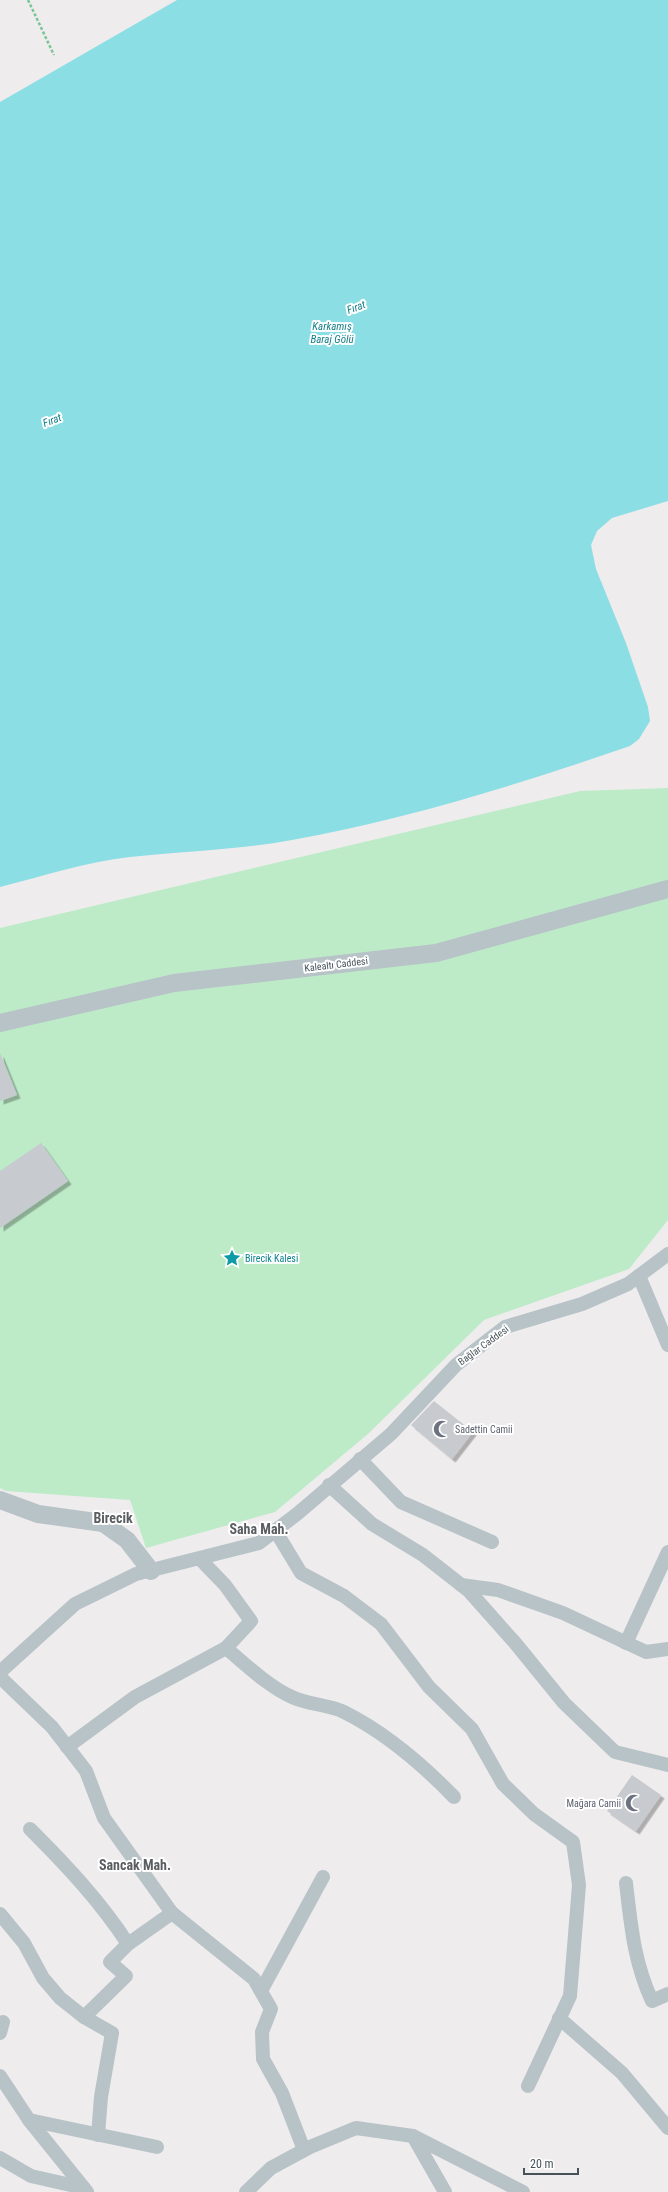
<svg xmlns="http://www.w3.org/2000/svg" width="668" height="2192" viewBox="0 0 668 2192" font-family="'Roboto Condensed',sans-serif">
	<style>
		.green { fill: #bdebc8 }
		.water { fill: #8cdee5 }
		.building { fill: #c7cacf; filter: url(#shadow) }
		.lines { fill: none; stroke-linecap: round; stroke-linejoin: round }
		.path { stroke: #77c695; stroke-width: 2.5; stroke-dasharray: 3 2; stroke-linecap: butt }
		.minor { stroke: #b8c3c8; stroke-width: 14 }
		.tertiary { stroke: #b8c3c8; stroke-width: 18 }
		.labels { text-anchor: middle; stroke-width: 4; stroke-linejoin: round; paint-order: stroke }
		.street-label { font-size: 10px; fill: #465258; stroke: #fff }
		.culture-label { font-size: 10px; fill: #0d838f; stroke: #fff; text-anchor: start }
		.worship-label { font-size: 10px; fill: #5b616d; stroke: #fff; text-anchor: start }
		.water-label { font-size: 11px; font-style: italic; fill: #157f87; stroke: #fff }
		.district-label { font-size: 14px; font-weight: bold; fill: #5a5e61; stroke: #fff }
	</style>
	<defs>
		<filter id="shadow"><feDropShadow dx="3.5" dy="3.5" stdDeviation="0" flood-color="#0004"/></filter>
	</defs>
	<rect width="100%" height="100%" fill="#efeced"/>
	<polygon class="green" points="668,788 668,1220 629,1269 484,1320 369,1433 275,1512 146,1548 130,1500 6,1491 0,1488 0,928 580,791"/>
	<path class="water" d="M177,0H668V501L612,518L597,531L591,545L596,569L626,643L648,707L650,721L639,739L630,746C520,784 407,819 292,840C238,850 184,851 130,857C86,862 43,876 0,887V102Z"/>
	<g class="building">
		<polygon points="0,1053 17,1095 0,1101"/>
		<polygon points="41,1143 68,1181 0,1228 0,1171"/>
		<polygon points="434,1401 473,1432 452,1459 411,1425"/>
		<polygon points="632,1775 661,1795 636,1831 607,1811"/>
	</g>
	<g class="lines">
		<polyline class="path" points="28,0 54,55"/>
		<g class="minor">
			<polyline points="639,1276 668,1345"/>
			<polyline points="360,1459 401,1502 492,1542"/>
			<polyline points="329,1485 372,1524 423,1555 469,1591 516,1644 564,1703 615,1752 668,1765"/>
			<polyline points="275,1530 301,1573 344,1596 381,1624 429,1687 472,1729 503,1784 534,1814 573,1842 579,1885 570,1996 528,2086"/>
			<path d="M200,1559L225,1585L251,1621L226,1648C245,1664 269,1687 292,1697C308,1705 328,1704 344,1712C386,1733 421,1763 454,1797"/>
			<polyline points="461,1585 498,1590 563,1613 646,1652 668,1649"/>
			<polyline points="626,1643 668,1552"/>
			<polyline points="0,1672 75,1604 136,1574 259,1543 297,1514 391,1434 456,1365 505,1327 582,1304 628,1284 668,1254"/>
			<polyline points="0,1677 52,1727 86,1771 104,1818 172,1913 254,1979 271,2009 262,2032 263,2059 282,2093 304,2150"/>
			<polyline points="67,1747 135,1697 226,1648"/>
			<path d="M30,1829C66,1865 100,1901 128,1944"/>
			<path d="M626,1883C631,1926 634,1962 652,2001L668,1994"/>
			<polyline points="0,1914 24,1943 43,1978 60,1998 84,2017"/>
			<polyline points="261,1991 323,1877"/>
			<polyline points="559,2018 622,2073 668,2128"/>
			<polyline points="0,2033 3,2022"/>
			<polyline points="0,2076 29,2120 87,2192"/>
			<polyline points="29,2120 157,2147"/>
			<polyline points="98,2135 101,2097 112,2033 84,2017 126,1976 110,1962 128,1944 172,1913"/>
			<polyline points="413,2136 445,2192"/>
			<polyline points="0,2158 31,2176 84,2188"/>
			<polyline points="246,2192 271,2168 310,2147 356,2128 413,2136 523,2192"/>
		</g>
		<g class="tertiary">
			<polyline points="0,1023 174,983 436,953 668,889"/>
			<polyline points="0,1500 38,1514 103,1523 127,1540 151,1571"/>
		</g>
	</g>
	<defs>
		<g id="sight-bare" transform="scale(1.38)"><path d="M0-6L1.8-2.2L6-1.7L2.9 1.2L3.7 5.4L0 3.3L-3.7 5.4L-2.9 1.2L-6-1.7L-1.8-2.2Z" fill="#0f9aa8" stroke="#fff" stroke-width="2.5" paint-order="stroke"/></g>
		<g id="mosque-bare" transform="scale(1.38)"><path d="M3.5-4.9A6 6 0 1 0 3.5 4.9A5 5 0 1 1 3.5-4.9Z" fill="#6b7280" stroke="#fff" stroke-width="2.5" paint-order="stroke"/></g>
	</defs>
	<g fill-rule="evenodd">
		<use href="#sight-bare" x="232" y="1258"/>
		<use href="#mosque-bare" x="442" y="1429"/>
		<use href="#mosque-bare" x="634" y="1803"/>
	</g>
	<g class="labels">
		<g class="street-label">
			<text transform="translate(336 964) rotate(-7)" y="4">Kalealtı Caddesi</text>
			<text transform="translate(483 1345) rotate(-36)" y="4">Bağlar Caddesi</text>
		</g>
		<g class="culture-label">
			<text x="245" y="1262">Birecik Kalesi</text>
		</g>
		<g class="worship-label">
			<text x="455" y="1433">Sadettin Camii</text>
			<text x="621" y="1807" text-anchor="end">Mağara Camii</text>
		</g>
		<g class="water-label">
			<text transform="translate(356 307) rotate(-20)" y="4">Fırat</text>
			<text x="332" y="330">Karkamış<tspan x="332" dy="13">Baraj Gölü</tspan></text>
			<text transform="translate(52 420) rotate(-21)" y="4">Fırat</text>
		</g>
		<g class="district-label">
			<text x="113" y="1523">Birecik</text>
			<text x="259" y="1534">Saha Mah.</text>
			<text x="135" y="1870">Sancak Mah.</text>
		</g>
	</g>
	<path d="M524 2168v6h54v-6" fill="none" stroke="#465258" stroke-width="2"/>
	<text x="530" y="2168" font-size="12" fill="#465258" stroke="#ffffff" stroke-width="3" paint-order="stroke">20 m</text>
</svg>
